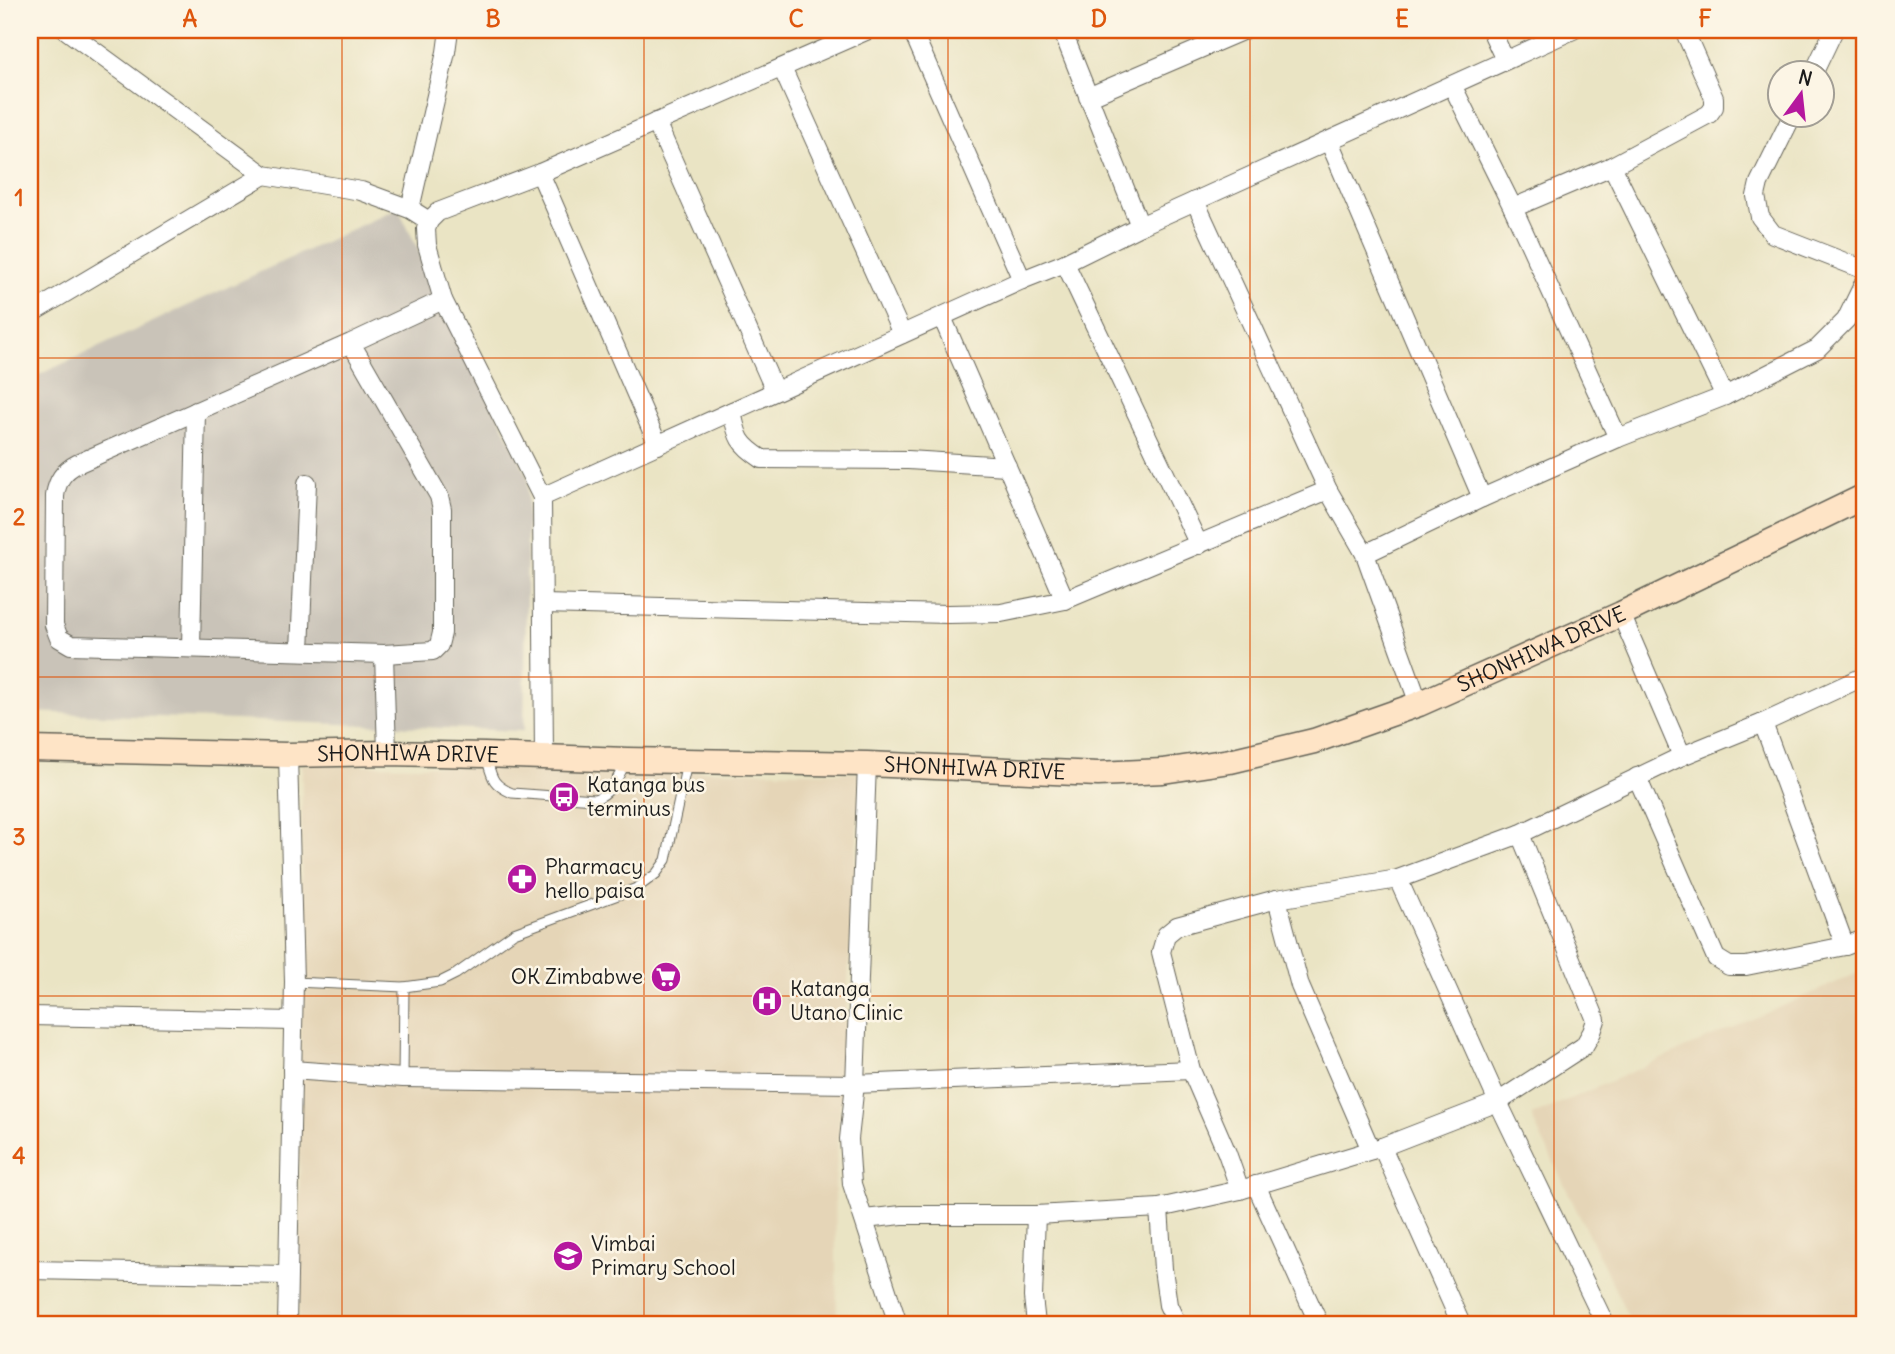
<svg xmlns="http://www.w3.org/2000/svg" width="1895" height="1354" viewBox="0 0 1895 1354" font-family="Delius,sans-serif">
	<style>
		.built { fill: #e5d5b7 }
		.industrial { fill: #c9c3b8 }
		.lines { fill: none; stroke-linecap: round; stroke-linejoin: round }
		.lane-casing { stroke: #646257; stroke-width: 11 }
		.street-casing { stroke: #646257; stroke-width: 20 }
		.secondary-casing { stroke: #646257; stroke-width: 27 }
		.lane { stroke: #fff; stroke-width: 9 }
		.street { stroke: #fff; stroke-width: 18 }
		.secondary { stroke: #fee4c6; stroke-width: 24 }
		.grid { fill: none; stroke: #de560d; stroke-width: 2; stroke-opacity: 0.55 }
		.labels { text-anchor: middle; stroke-width: 5; stroke-linejoin: round; paint-order: stroke }
		.street-label { font-size: 21px; fill: #1c1c1c; stroke: #fcf5e5 }
		.poi-label { font-size: 21px; fill: #1c1c1c; stroke: #fcf5e5; text-anchor: start }
		.neatline { fill: none; stroke: #de560d; stroke-width: 2.5 }
		.grid-label { font-size: 23px; text-anchor: middle; font-weight: bold; fill: #de560d }
	</style>
	<rect width="100%" height="100%" fill="#fcf5e5"/>
	<filter id="ink" filterUnits="userSpaceOnUse"><feTurbulence type="fractalNoise" baseFrequency=".0143" numOctaves="2"/><feDisplacementMap in="SourceGraphic" scale="14" xChannelSelector="R" yChannelSelector="G"/><feConvolveMatrix kernelMatrix="1 2 1 2 8 2 1 2 1" color-interpolation-filters="sRGB"/></filter>
	<filter id="wash" filterUnits="userSpaceOnUse"><feTurbulence type="fractalNoise" baseFrequency=".00686" numOctaves="4" result="noise"/><feDisplacementMap in="SourceGraphic" scale="28" xChannelSelector="R" yChannelSelector="G"/><feGaussianBlur stdDeviation="1.57" result="paint"/><feColorMatrix in="noise" values="0 0 0 0 0 0 0 0 0 0 0 0 0 0 0 0 0 1.4 0 .05"/><feComposite in="paint" operator="in"/></filter>
	<g filter="url(#wash)">
		<rect width="100%" height="100%" fill="#eae4c4"/>
		<g class="built">
			<polygon points="302,764 861,773 835,1189 837,1324 299,1324"/>
			<polygon points="1865,970 1865,1324 1632,1324 1531,1116"/>
		</g>
		<polygon class="industrial" points="398,208 528,477 524,731 30,712 30,379"/>
	</g>
	<g filter="url(#ink)">
		<g class="lines">
			<g class="lane-casing">
				<g id="lane">
					<path d="M486,756C492,777 491,784 512,793L595,799C612,793 618,777 626,762"/>
					<polyline points="294,982 404,987 403,1078"/>
					<polyline points="404,987 440,982 456,974 514,933 637,888 656,874 666,860 687,763"/>
				</g>
			</g>
			<g class="street-casing">
				<g id="street">
					<polyline points="66,30 264,175 361,191 410,209 429,221"/>
					<polyline points="912,30 1022,280"/>
					<polyline points="1062,30 1140,226"/>
					<polyline points="1491,30 1505,60"/>
					<polyline points="782,68 902,334"/>
					<polyline points="1813,74 1834,30"/>
					<polyline points="1452,85 1513,208 1618,438"/>
					<polyline points="1088,97 1244,30"/>
					<polyline points="1792,116 1759,183 1756,196 1760,217 1773,234 1865,270"/>
					<polyline points="656,122 775,391"/>
					<polyline points="1329,141 1482,498"/>
					<polyline points="1612,166 1725,396"/>
					<polyline points="540,173 658,445"/>
					<polyline points="1195,201 1328,490 1365,554 1419,704"/>
					<polyline points="1513,208 1612,166 1709,114 1714,107 1714,98 1684,30"/>
					<polyline points="410,209 446,52 449,30"/>
					<polyline points="1065,263 1199,545"/>
					<polyline points="30,314 264,175"/>
					<polyline points="942,317 1065,600"/>
					<path d="M351,343L77,464C63,471 57,481 55,496L54,625L59,638L71,645L384,654L433,651L439,645L442,633V509L439,496L351,343L443,300"/>
					<path d="M732,411C737,438 739,444 762,459L908,460L1007,466"/>
					<polyline points="542,497 443,300 427,245 426,229 429,221 438,212 540,173 868,30"/>
					<polyline points="1365,554 1482,498 1618,438 1725,396 1817,349 1846,320 1865,281"/>
					<polyline points="543,604 948,614 1001,613 1065,600 1328,490"/>
					<polyline points="1621,614 1682,756"/>
					<polyline points="191,648 196,411"/>
					<polyline points="300,651 307,483"/>
					<polyline points="384,654 387,753"/>
					<polyline points="1763,723 1845,946 1865,939"/>
					<polyline points="544,757 542,497 1022,280 1065,263 1140,226 1573,30"/>
					<polyline points="867,764 855,1084 849,1139 852,1184 898,1324"/>
					<polyline points="1637,777 1716,958 1729,966 1746,966 1845,946"/>
					<polyline points="1398,879 1498,1102 1605,1324"/>
					<polyline points="1277,899 1300,986 1371,1150"/>
					<polyline points="30,1016 292,1021"/>
					<polyline points="292,1070 403,1078 855,1084 1191,1070"/>
					<polyline points="1382,1147 1461,1324"/>
					<polyline points="1256,1185 1319,1324"/>
					<polyline points="1240,1190 1227,1153 1191,1070 1161,952 1166,935 1177,926 1277,899 1398,879 1520,834 1682,756 1763,723 1865,676"/>
					<polyline points="1159,1208 1163,1269 1168,1305 1177,1324"/>
					<polyline points="1036,1215 1033,1297 1036,1324"/>
					<polyline points="864,1219 902,1215 1036,1215 1159,1208 1240,1190 1382,1147 1498,1102 1584,1046 1592,1032 1596,1020 1520,834"/>
					<polyline points="30,1270 287,1275"/>
					<polyline points="287,1324 294,982 288,755"/>
				</g>
			</g>
			<g class="secondary-casing">
				<g id="secondary">
					<path id="s1" d="M30,749L288,755L387,753L485,755L627,760L867,764L1098,774L1163,771L1230,761L1314,741L1419,704L1621,614L1865,496"/>
				</g>
			</g>
			<use href="#lane" class="lane"/>
			<use href="#street" class="street"/>
			<use href="#secondary" class="secondary"/>
		</g>
	</g>
	<path class="grid" d="M342,30V1324M644,30V1324M948,30V1324M1250,30V1324M1554,30V1324M30,358H1865M30,677H1865M30,996H1865"/>
	<defs>
		<g id="bus-disc" transform="scale(1.575)"><circle r="9.5" fill="#b5179e" stroke="#fcf5e5"/><path d="M-5-6H5V4H4V6H2V4H-2V6H-4V4H-5ZM-3.5-4V0h7V-4ZM-3.5 1.2v1.5H-2V1.2ZM2 1.2v1.5H3.5V1.2Z" fill="#fff"/></g>
		<g id="pharmacy-disc" transform="scale(1.575)"><circle r="9.5" fill="#b5179e" stroke="#fcf5e5"/><path d="M-2-6h4v4h4v4h-4v4h-4v-4h-4v-4h4Z" fill="#fff"/></g>
		<g id="supermarket-disc" transform="scale(1.575)"><circle r="9.5" fill="#b5179e" stroke="#fcf5e5"/><path d="M-6-5.5h2.5l.6 2H6L4.5 2H-2.5L-4.4-4H-6ZM-1.5 3.2a1.3 1.3 0 1 0 .1 0ZM3 3.2a1.3 1.3 0 1 0 .1 0Z" fill="#fff"/></g>
		<g id="hospital-disc" transform="scale(1.575)"><circle r="9.5" fill="#b5179e" stroke="#fcf5e5"/><path d="M-5-5h3v3.5h4V-5h3V5h-3V1.5h-4V5h-3Z" fill="#fff"/></g>
		<g id="school-disc" transform="scale(1.575)"><circle r="9.5" fill="#b5179e" stroke="#fcf5e5"/><path d="M0-5L7-2L0 1L-7-2ZM-4 1L0 2.5L4 1V4Q0 6-4 4Z" fill="#fff"/></g>
	</defs>
	<g fill-rule="evenodd">
		<use href="#bus-disc" x="564" y="797"/>
		<use href="#pharmacy-disc" x="522" y="879"/>
		<use href="#supermarket-disc" x="666" y="977"/>
		<use href="#hospital-disc" x="767" y="1001"/>
		<use href="#school-disc" x="568" y="1256"/>
	</g>
	<g class="labels">
		<g class="street-label">
			<text dy="7" stroke="none"><textPath href="#s1" startOffset="1533">SHONHIWA DRIVE</textPath></text>
			<text dy="7" stroke="none"><textPath href="#s1" startOffset="378">SHONHIWA DRIVE</textPath></text>
			<text dy="7" stroke="none"><textPath href="#s1" startOffset="945">SHONHIWA DRIVE</textPath></text>
		</g>
		<g class="poi-label">
			<text x="587" y="792">Katanga bus<tspan x="587" dy="24">terminus</tspan></text>
			<text x="545" y="874">Pharmacy<tspan x="545" dy="24">hello paisa</tspan></text>
			<text x="643" y="984" text-anchor="end">OK Zimbabwe</text>
			<text x="790" y="996">Katanga<tspan x="790" dy="24">Utano Clinic</tspan></text>
			<text x="591" y="1251">Vimbai<tspan x="591" dy="24">Primary School</tspan></text>
		</g>
	</g>
	<rect width="1895" height="1354" fill="none" stroke="#fcf5e5" stroke-width="77"/>
	<g transform="translate(1801 94) rotate(15)"><circle r="33" fill="#fcf5e5" stroke="#a29e95" stroke-width="2"/>
	<path d="M0-5L12 26L0 18L-12 26Z" fill="#b5179e"/>
	<text y="-10" font-size="19" font-weight="bold" text-anchor="middle" fill="#1c1c1c">N</text>
	</g>
	<rect x="38" y="38" width="1818" height="1278" class="neatline"/>
	<g class="grid-label">
		<text x="190" y="27">A</text>
		<text x="493" y="27">B</text>
		<text x="796" y="27">C</text>
		<text x="1099" y="27">D</text>
		<text x="1402" y="27">E</text>
		<text x="1705" y="27">F</text>
		<text x="19" y="206">1</text>
		<text x="19" y="525">2</text>
		<text x="19" y="845">3</text>
		<text x="19" y="1164">4</text>
	</g>
</svg>
